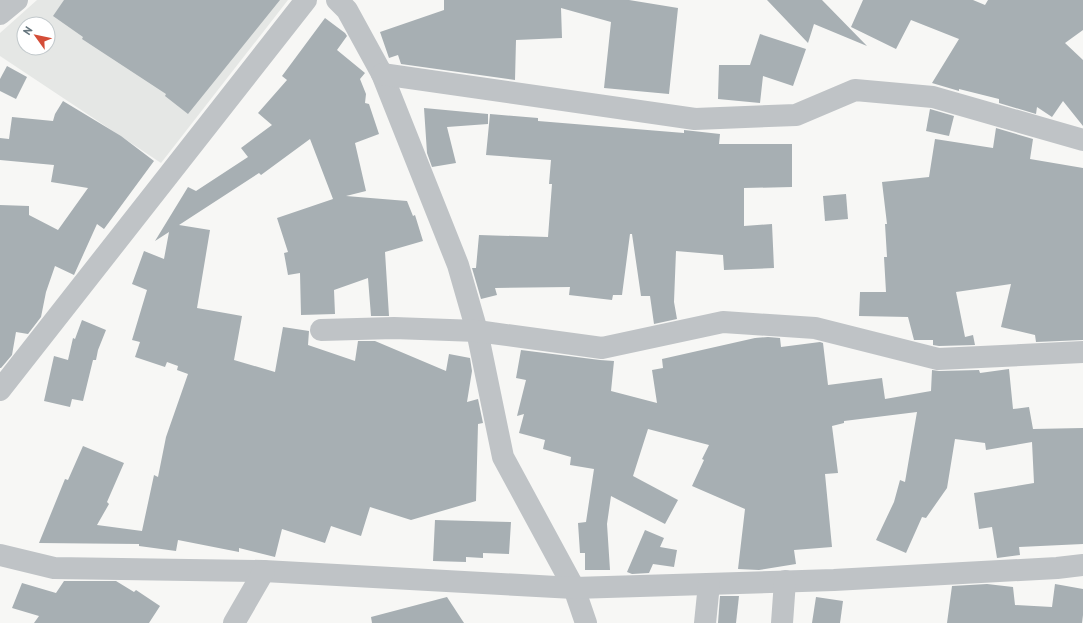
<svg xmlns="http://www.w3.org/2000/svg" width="1083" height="623" viewBox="0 0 1083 623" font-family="'PT Sans',sans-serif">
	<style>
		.built { fill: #e5e7e5; fill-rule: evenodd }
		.building { fill: #a7afb3 }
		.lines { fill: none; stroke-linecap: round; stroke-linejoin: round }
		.minor { stroke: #bfc3c6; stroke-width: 22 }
	</style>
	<rect width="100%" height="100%" fill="#f7f7f5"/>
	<path class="built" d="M37,0H288L161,163L0,56V33ZM24,24H48V48H24Z"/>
	<g class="building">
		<polygon points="64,0 280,0 188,114 165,96 166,94 82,39 83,37 53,16"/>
		<polygon points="444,0 629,0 678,8 669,94 604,88 611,22 561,8 562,38 516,40 515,80 401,64 398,55 389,58 380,32 444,10"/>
		<polygon points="767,0 822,0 867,46 814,24 808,43"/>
		<polygon points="863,0 973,0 985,5 988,0 1083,0 1083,30 1065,43 1083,60 1083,126 1063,101 1052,117 1037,107 1036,114 999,103 999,99 959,89 959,91 932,83 959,39 911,20 896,49 851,27"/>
		<polygon points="325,18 345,33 347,36 337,50 365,73 360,79 366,94 365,103 369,104 379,134 355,143 366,191 346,196 407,201 413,216 415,215 423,241 385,252 389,316 371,316 368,278 334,290 335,314 301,315 300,273 288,275 284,253 288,252 277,218 333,199 310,139 261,175 259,173 179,225 210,230 197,308 242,316 234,360 275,372 283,327 309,331 308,345 355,361 358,341 375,341 446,371 449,354 470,358 472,371 467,402 478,399 483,423 478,424 476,501 411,520 370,507 361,536 331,526 325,543 282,529 275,557 239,548 239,552 178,540 176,551 139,546 139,544 39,543 65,479 68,480 83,446 124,463 107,502 109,504 97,525 142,531 154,475 158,477 166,437 188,374 177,370 178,366 167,362 165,367 135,357 140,342 132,340 147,290 132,284 144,251 164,259 169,232 155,241 188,187 196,191 248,157 241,148 272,125 258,113 287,80 282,76"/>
		<polygon points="760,34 806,49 793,86 763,76 760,103 718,99 719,65 750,65"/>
		<polygon points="7,66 27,77 16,99 0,91 0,79"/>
		<polygon points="63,101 121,136 154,161 104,229 97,224 74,275 55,266 46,292 41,317 28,334 16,332 12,355 1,368 0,368 0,205 29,206 29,215 58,230 88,188 51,182 54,165 0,160 0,138 9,139 12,117 53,121 55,114"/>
		<polygon points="424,108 488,114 488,124 447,127 456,163 432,167 427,153"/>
		<polygon points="930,109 954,116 949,136 926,131"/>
		<polygon points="490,114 538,118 538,121 684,133 684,130 720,134 719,144 792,144 792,187 744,188 744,226 772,224 774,268 724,270 723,255 676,251 674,302 677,319 654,324 650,296 641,296 632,234 630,234 622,295 613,295 612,300 569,295 570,287 495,288 497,295 481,299 472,268 476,268 479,235 548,237 552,184 549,184 551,160 486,155"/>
		<polygon points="996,128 1033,139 1030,159 1083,168 1083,340 1036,342 1035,335 1001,327 1011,284 956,292 965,337 973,335 975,345 939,346 933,345 933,340 914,340 908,317 859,316 860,292 886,292 884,257 887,257 885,224 887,224 882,182 929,177 935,139 993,148"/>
		<polygon points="846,194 848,219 825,221 823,196"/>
		<polygon points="82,320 106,330 98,350 96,360 93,360 83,401 72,399 70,407 44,401 54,356 68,360 73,338 75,339"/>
		<polygon points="768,337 780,338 781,347 820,342 823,343 828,385 882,378 885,399 931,391 932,370 939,371 979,370 980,373 1009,369 1013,409 1029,407 1033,429 1083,428 1083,544 1019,547 1020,555 997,558 992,527 979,529 974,493 1034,483 1032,442 986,450 985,443 955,439 947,488 926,518 922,517 906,553 876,540 894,502 900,480 905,482 917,412 844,421 844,423 832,426 838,473 825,474 832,547 794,550 796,564 759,570 738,569 745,509 692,486 704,460 702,459 709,445 648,429 633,476 678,500 665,524 611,496 607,524 610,570 585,570 585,553 580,553 578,523 586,522 594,469 570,465 571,457 543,449 545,440 519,433 524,414 517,416 526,380 516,378 521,350 600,360 614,361 611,391 657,403 652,370 663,368 662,359 755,338"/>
		<polygon points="435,520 511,522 509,554 483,553 483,558 466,557 466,562 433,561"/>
		<polygon points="645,530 664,538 660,547 677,550 674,567 653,564 649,573 632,574 627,572"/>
		<polygon points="64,581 116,581 134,592 136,590 160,606 149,623 34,623 39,616 12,608 22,583 56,593"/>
		<polygon points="987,584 1013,587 1015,605 1052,607 1055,584 1083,589 1083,615 1082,623 947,623 952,586"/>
		<polygon points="720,596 739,596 736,623 718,623"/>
		<polygon points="447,597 464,623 372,623 371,617"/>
		<polygon points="816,597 843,601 840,623 812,623"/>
	</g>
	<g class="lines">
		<g class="minor">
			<polyline points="337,0 347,10 382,74 458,265 477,331 503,457 574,588 586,623"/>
			<polyline points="0,14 17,0"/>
			<polyline points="382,74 695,119 796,115 855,90 933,97 1083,140"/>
			<polyline points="321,330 394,328 477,331 602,348 723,322 815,328 938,359 1083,352"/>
			<polyline points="0,390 306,0"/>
			<polyline points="0,555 54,568 264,571 574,588 834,580 1057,568 1083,565"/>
			<polyline points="234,623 264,571"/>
			<polyline points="705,623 709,584"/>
			<polyline points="782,623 785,581"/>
		</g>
	</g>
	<g transform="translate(36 36) rotate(303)"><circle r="19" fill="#ffffff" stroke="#c1c8cb"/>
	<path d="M0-3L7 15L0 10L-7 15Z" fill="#d44d38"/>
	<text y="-6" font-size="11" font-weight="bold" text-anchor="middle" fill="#65757d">N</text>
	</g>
</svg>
